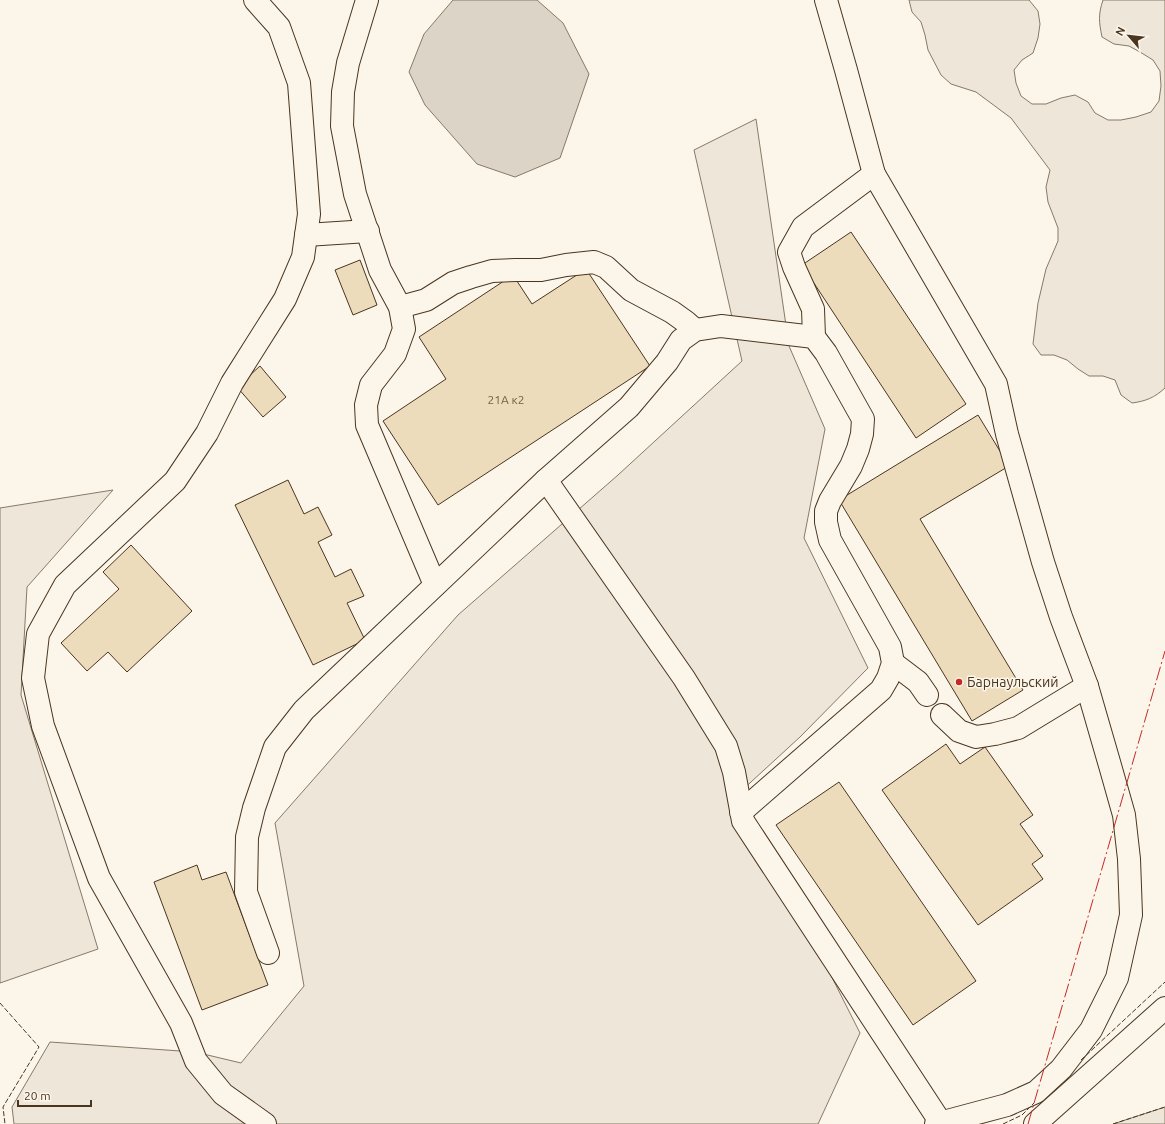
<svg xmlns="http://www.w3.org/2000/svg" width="1165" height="1124" viewBox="0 0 1165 1124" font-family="Ubuntu,sans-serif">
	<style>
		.green { fill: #ede6d9; stroke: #887966 }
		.water { fill: #dcd4c6; stroke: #887966 }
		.building { fill: #ecdcbc; stroke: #4a3520 }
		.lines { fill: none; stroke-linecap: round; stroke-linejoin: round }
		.minor-casing { stroke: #4a3520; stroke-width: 24 }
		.minor { stroke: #fbf6e9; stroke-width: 22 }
		.fence { stroke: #4a3520; stroke-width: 1; stroke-dasharray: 5 2; stroke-linecap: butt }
		.power { stroke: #c62828; stroke-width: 1; stroke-dasharray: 14 3 2 3; stroke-linecap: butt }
		.poi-dot { fill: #c62828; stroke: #fbf6e9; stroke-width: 1.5 }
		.labels { text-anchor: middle; stroke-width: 3; stroke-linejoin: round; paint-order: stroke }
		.number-label { font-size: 12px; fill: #725f47 }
		.poi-label { font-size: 14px; fill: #4a3520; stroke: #fbf6e9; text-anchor: start }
	</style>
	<rect width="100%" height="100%" fill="#fbf6e9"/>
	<g class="green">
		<path d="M909,0H1029L1038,11L1040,24L1038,38L1033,53L1022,60L1014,70L1016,83L1021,96L1032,104H1046L1061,98L1075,95L1088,102L1095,113L1108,120H1121L1136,117L1151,112L1159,101L1161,86L1160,71L1153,60L1140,52L1129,46L1114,44L1102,37C1099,22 1098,15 1103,0H1165V388C1154,398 1146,401 1132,403L1121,395L1115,380L1103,376H1089L1078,369L1067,360L1054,355H1041L1033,344L1038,303L1046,269L1058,241V228L1048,202L1046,187L1050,170L1011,118L976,92L951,84L941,75L928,50L925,35L921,22L912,12Z"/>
		<polygon points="756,119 789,346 825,429 804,538 868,668 800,737 739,793 860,1033 818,1124 14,1124 12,1107 50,1042 195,1052 241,1063 304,986 275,823 458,615 618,475 742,361 694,150"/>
		<polygon points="113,490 27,587 21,695 98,949 0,983 0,508"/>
		<polygon points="1165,1107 1165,1124 1113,1124"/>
	</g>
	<polygon class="water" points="453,0 537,0 563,23 589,74 560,158 515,177 477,164 425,105 409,72 424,34"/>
	<g class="building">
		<polygon points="851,232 966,404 916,438 802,265"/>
		<polygon points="360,260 377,305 353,315 335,270"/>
		<polygon points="586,269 650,366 438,505 383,421 446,379 419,337 513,275 532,304"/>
		<polygon points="260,366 286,397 263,417 237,387"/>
		<polygon points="978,415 1009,466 920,519 1023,690 972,721 839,500"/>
		<polygon points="288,480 304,514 318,507 332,535 318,542 335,577 351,569 364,596 347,603 365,640 313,665 235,505"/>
		<polygon points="131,545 192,611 127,672 108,652 87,671 61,643 119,589 103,572"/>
		<polygon points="946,744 960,764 985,747 1033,815 1020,824 1043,856 1032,864 1043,879 978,925 882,790"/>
		<polygon points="839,782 976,981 913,1025 776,825"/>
		<polygon points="197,865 202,880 226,872 268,985 202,1010 154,882"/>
	</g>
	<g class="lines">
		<g class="minor-casing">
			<g id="minor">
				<polyline points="255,0 279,27 299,83 309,214 303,257 285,299 232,383 207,433 175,481 65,585 38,634 33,678 43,726 99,878 181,1023 196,1061 223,1094 265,1124"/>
				<polyline points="367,0 348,63 343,92 342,126 355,194 380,270 400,307 404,329 395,354 371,385 366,405 367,425 435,585"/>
				<polyline points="826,0 846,70 874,174 996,384 1007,434 1043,562 1061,617 1087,686 1111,769 1124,815 1129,859 1131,915 1117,978 1091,1030 1061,1069 1036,1092 1007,1105 936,1124"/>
				<polyline points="306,235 368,231"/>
				<polyline points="400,307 426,300 453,283 471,277 492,271 516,270 541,270 566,265 594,262 606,267 631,290 672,312 686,322 695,330"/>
				<polyline points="814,337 813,309 794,267 789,252 803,227 874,174"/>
				<polyline points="546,480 684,678 726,746 734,772 743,821 941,1123"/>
				<polyline points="893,663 918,682 927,695"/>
				<polyline points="942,715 959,731 976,737 995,734 1018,728 1087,686"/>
				<polyline points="268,953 246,892 247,837 254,808 275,747 304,710 546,480 629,407 667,362 681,340 695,330 721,326 814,337 826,353 863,419 862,434 858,449 851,466 830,501 826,511 826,522 830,540 890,647 893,663 888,678 881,690 741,812"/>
				<polyline points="1035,1124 1165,1008"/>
			</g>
		</g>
		<use href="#minor" class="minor"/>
		<g class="fence">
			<polyline points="0,1003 39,1047 3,1107 5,1124"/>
			<polyline points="1081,1060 1165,982"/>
			<polyline points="1003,1124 1022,1115 1034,1103"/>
			<polyline points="1113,1124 1165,1107"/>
		</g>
		<polyline class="power" points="1028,1124 1165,651"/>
	</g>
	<circle class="poi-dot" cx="959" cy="682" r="4"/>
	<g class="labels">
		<g class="number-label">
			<text x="506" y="404">21А к2</text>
		</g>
		<g class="poi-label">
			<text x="967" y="687">Барнаульский</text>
		</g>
	</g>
	<g transform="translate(1129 36) rotate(298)" stroke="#fbf6e9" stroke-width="3" paint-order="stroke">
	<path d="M0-3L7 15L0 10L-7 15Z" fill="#4a3520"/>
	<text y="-6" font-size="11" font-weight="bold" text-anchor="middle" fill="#4a3520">N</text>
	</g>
	<path d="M18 1100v6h73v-6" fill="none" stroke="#4a3520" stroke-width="2"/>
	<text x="24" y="1100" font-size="12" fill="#4a3520" stroke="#fbf6e9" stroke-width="3" paint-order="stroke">20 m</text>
</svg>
